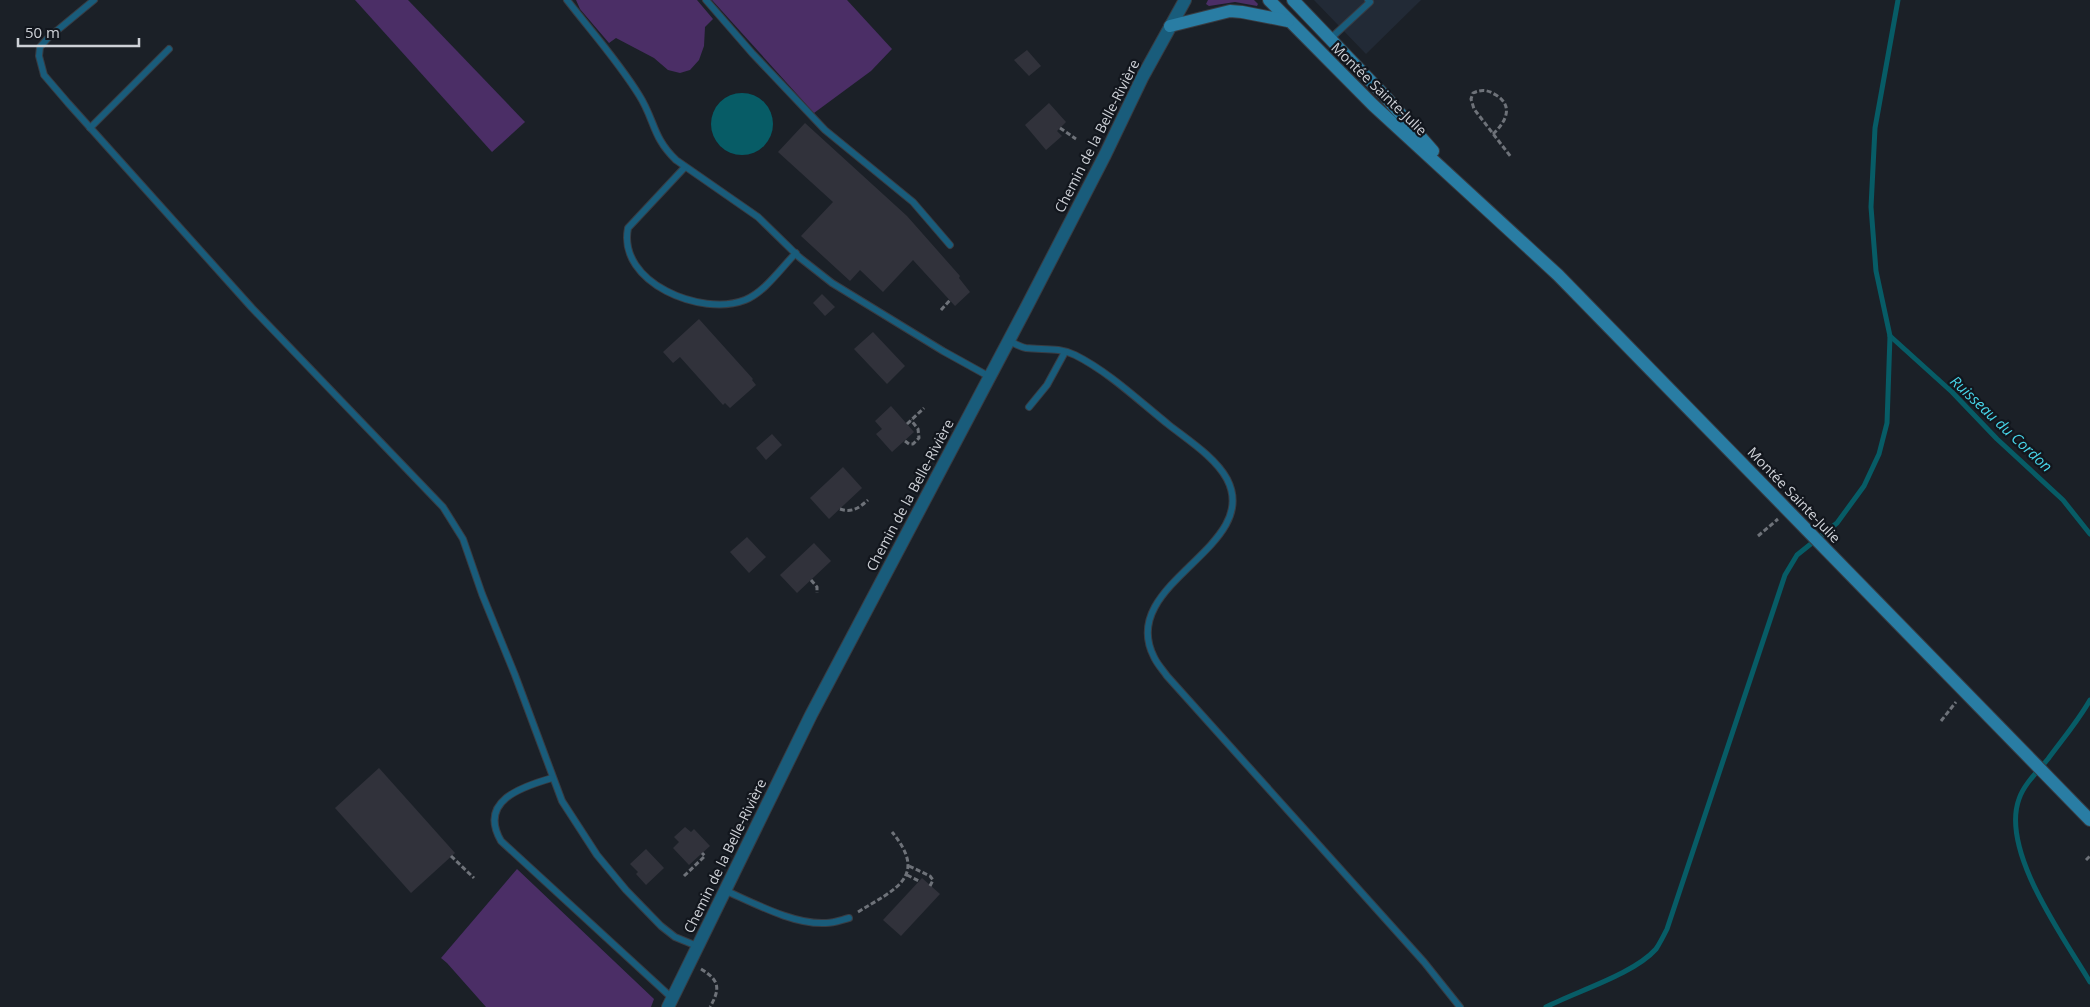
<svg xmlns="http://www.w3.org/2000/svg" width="2090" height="1007" viewBox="0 0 2090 1007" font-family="'Open Sans',sans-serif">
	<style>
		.built { fill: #222a36 }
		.green { fill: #4b2e66 }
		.water { fill: #075c66 }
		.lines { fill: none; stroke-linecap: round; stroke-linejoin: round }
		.stream { stroke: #075c66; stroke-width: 5 }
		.building { fill: #31323b }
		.service-casing { stroke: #383c43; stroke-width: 8 }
		.tertiary-casing { stroke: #383c43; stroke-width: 14 }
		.secondary-casing { stroke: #383c43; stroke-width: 14 }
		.path { stroke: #6e7279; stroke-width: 3; stroke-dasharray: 5 2.5; stroke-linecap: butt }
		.service { stroke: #195c7b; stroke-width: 6 }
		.tertiary { stroke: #195c7b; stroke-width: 12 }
		.secondary { stroke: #297da4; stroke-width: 12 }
		.labels { text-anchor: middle; stroke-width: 4.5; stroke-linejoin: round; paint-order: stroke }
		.street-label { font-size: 14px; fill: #ced1d7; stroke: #12161d }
		.water-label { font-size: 15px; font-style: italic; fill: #47d5e9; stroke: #12161d }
	</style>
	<rect width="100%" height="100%" fill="#1b2027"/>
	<polygon class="built" points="1314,0 1421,0 1366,54"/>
	<g class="green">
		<polygon points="355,0 408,0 525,122 492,152"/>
		<polygon points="576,0 697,0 713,19 705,27 704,46 699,60 690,70 680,73 668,70 654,58 616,38 609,43 580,9"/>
		<polygon points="712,0 847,0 892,49 871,71 814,113"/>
		<polygon points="1208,0 1254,0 1258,4 1257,6 1235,2 1209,6 1206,4"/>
		<polygon points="517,869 654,999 651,1007 486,1007 447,963 441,958"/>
	</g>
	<circle class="water" cx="742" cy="124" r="31"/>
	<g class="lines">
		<g class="stream">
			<polyline points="1890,336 1952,392 1997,439 2063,500 2090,534"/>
			<path d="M2090,700C2078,721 2062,740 2048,759C2038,771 2024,784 2019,799C2000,851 2064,938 2090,982"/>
			<path d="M1546,1007C1577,991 1634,974 1656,949C1660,943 1664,935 1667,929L1785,575L1797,555L1837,523L1864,486L1879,454L1887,423L1890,336L1876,271L1871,207L1875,128L1898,0"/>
		</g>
	</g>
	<g class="building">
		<polygon points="1027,50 1041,66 1029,76 1014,60"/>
		<polygon points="1049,103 1066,122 1057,131 1062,136 1046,150 1025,125"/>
		<polygon points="805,123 907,216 960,276 959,278 970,292 955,306 913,260 883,292 860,270 850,281 801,236 833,202 778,152"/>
		<polygon points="822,294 835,307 825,316 813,303"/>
		<polygon points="699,319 753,379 752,380 756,385 730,408 725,403 723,405 680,357 673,363 663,352"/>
		<polygon points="873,332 905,366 887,384 854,349"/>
		<polygon points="891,406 914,432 892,452 876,434 882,429 875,421"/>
		<polygon points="772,434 782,445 766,460 756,448"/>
		<polygon points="843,467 862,488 829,519 810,498"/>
		<polygon points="747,537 766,557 749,573 730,552"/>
		<polygon points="814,543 831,561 797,593 780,575"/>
		<polygon points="379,768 455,853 411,893 335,808"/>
		<polygon points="685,827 691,832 694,829 710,846 689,865 673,848 679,842 674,837"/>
		<polygon points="646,849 664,868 646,885 636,874 638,872 630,864"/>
		<polygon points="922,878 940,894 901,936 883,920"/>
	</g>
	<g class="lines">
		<g class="service-casing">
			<g id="service">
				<polyline points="94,0 48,38 40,47 39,56 44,75 68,103 252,308 443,507 463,539 482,594 515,675 562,801 597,855 626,890 661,926 675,937 697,946"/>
				<path d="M567,0C591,31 618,61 639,95C655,120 652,137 676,160L758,217L799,257L832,283L943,351L990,377"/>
				<polyline points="706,0 752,53 825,130 913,202 950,245"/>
				<polyline points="1330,39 1370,2 1368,0"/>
				<polyline points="90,128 169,49"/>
				<path d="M685,167L628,228C617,283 702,317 745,300C765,292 781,268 796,253"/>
				<path d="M1009,341C1014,343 1020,347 1026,348C1043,350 1059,347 1075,355C1109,372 1139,401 1169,425C1188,440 1215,457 1227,479C1263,548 1116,583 1154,657C1157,664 1163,670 1167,676L1424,962L1460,1007"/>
				<polyline points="1029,407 1047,385 1065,352"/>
				<path d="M552,778C521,787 478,801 501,841L672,998"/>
				<path d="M724,890C754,903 794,925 826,923C834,923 841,920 849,918"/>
			</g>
		</g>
		<g class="tertiary-casing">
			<polyline id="tertiary" points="668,1007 811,715 1026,308 1105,155 1143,76 1185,0"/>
		</g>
		<g class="secondary-casing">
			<g id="secondary">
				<polyline points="1269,0 1373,105 1558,275 2090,820"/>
				<polyline points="1293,0 1384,95 1433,151"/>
				<polyline points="1170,26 1230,11 1242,12 1288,21"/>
			</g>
		</g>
		<g class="path">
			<polyline points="1060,128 1076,139"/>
			<path d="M1493,134C1506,122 1514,106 1496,95C1488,90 1482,89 1473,93L1471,99L1474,109L1511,157"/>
			<polyline points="941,310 950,300"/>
			<polyline points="907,424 924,408"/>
			<polyline points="905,441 909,444 913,444 919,438 918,429 911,420"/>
			<path d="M840,509C852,513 859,508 868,500"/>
			<polyline points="1758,536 1778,519"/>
			<polyline points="811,580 817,587 817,593"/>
			<polyline points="1941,721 1956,702"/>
			<polyline points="451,856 474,878"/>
			<polyline points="2086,860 2090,856"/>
			<polyline points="909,866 930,876 933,880 930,886"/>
			<polyline points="907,875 919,881"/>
			<polyline points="684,876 705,856 702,853"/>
			<path d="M858,912C895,889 929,877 892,832"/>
			<path d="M701,969C719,980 721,988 710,1007"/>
		</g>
		<use href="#service" class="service"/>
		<use href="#tertiary" class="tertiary"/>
		<use href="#secondary" class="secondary"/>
	</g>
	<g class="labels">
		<g class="street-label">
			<text transform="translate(1379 89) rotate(44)" y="5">Montée Sainte-Julie</text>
			<text transform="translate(1097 136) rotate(-63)" y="5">Chemin de la Belle-Rivière</text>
			<text transform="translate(910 495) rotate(-62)" y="5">Chemin de la Belle-Rivière</text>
			<text transform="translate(1794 495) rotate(46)" y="5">Montée Sainte-Julie</text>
			<text transform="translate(725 856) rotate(-64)" y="5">Chemin de la Belle-Rivière</text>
		</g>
		<g class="water-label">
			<text transform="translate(2001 424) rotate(43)" y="5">Ruisseau du Cordon</text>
		</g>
	</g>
	<path d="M18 38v8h121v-8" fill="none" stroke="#ced1d7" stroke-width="2.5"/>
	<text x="25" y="38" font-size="15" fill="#ced1d7" stroke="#12161d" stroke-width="4" paint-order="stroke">50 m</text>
</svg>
